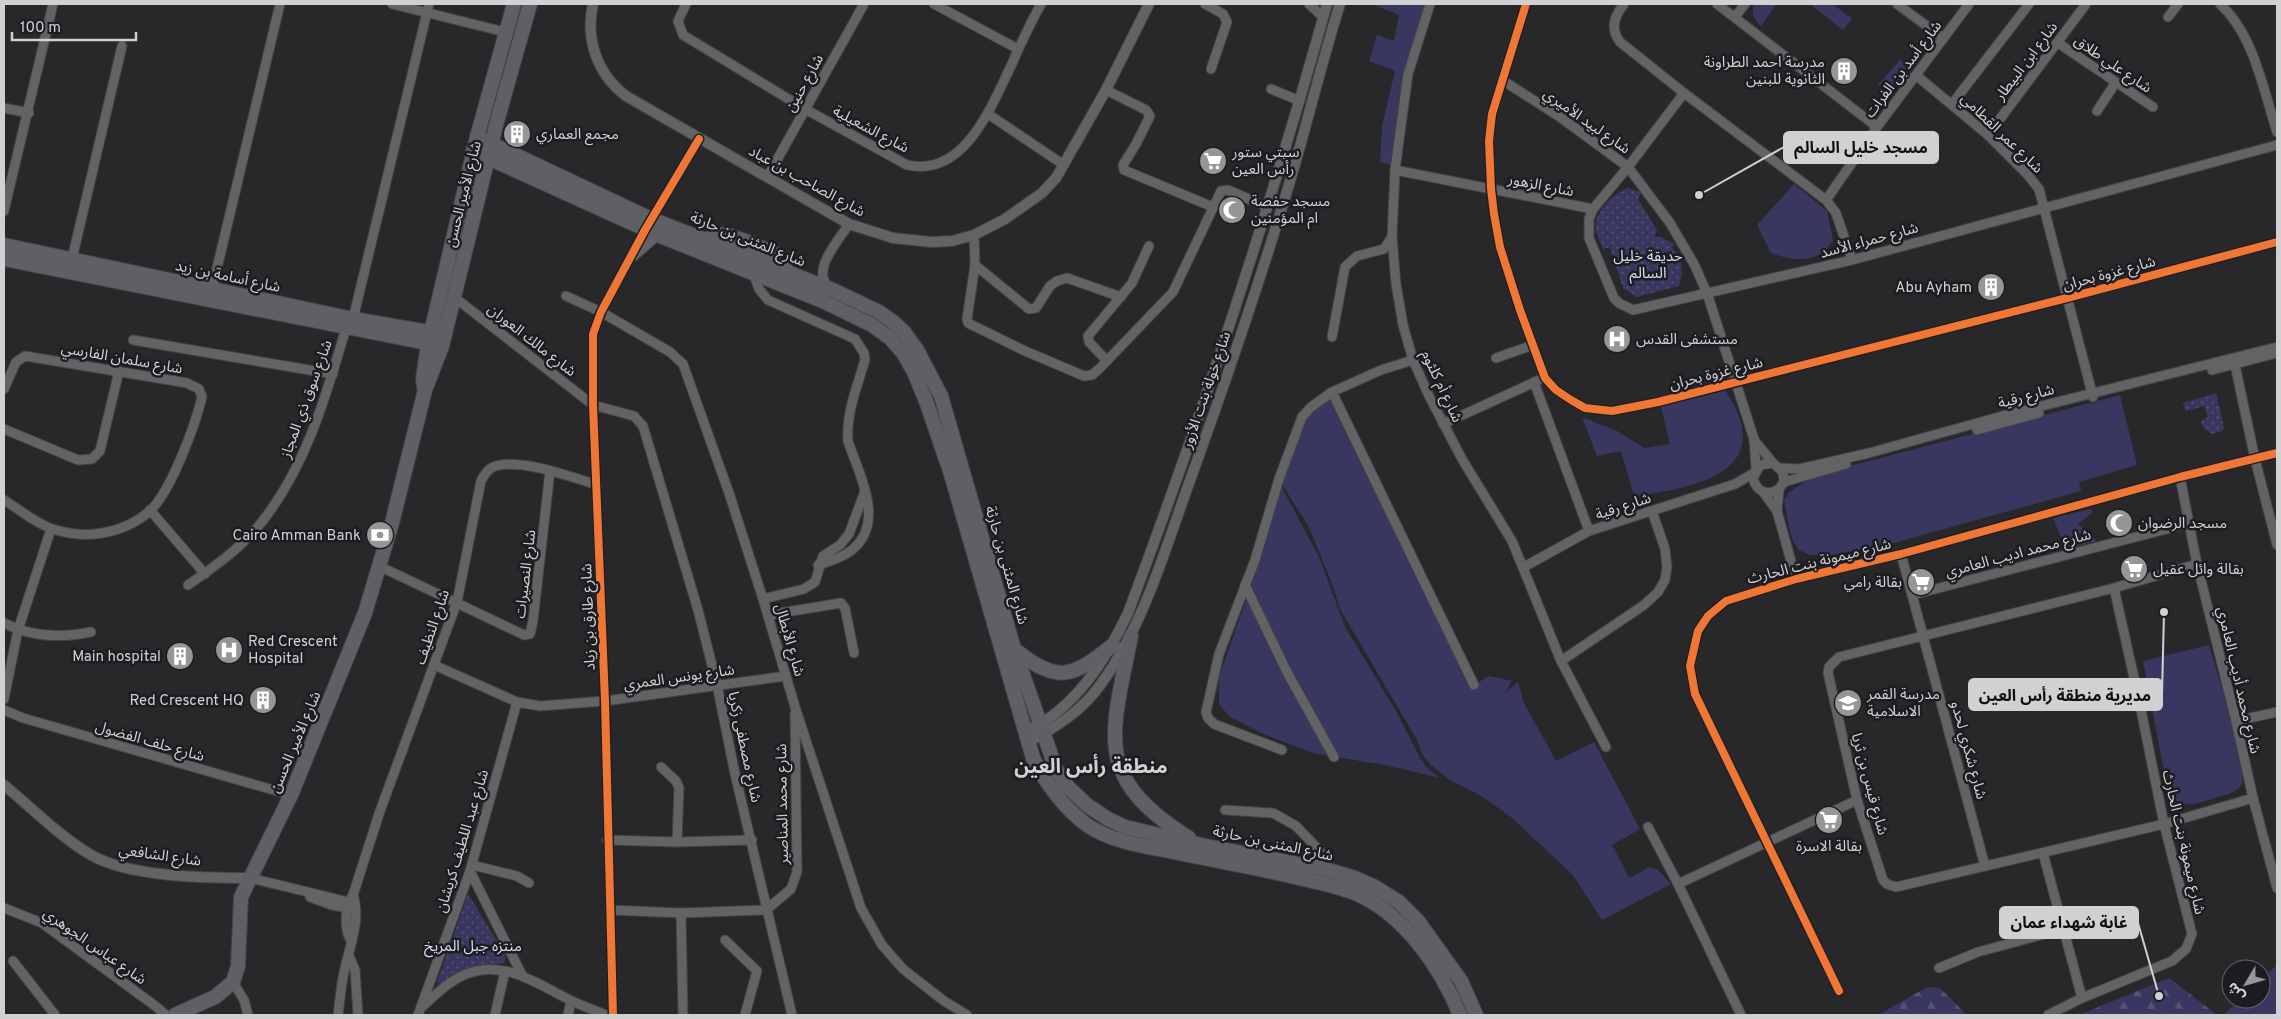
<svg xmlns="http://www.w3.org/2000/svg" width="2281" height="1019" viewBox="0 0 2281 1019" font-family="Overpass,'Noto Sans Arabic',sans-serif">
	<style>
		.grass { fill: #383760 }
		.forest { fill: url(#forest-firs) }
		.park { fill: url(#park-dots) }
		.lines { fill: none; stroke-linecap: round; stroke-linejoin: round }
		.minor-casing { stroke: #434345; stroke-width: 11 }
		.tertiary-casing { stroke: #434345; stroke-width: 12 }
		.primary-casing { stroke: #434345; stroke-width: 16 }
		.trunk-casing { stroke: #434345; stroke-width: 16 }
		.minor { stroke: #636365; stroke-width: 9 }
		.tertiary { stroke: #636365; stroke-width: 10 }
		.primary { stroke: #5f5f66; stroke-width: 14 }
		.trunk { stroke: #5f5f66; stroke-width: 14 }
		.cycleway-casing { stroke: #1d1d21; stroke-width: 11 }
		.cycleway { stroke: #f07635; stroke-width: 8 }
		.labels { text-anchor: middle; stroke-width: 5; stroke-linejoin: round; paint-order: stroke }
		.street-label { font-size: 15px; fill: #d1d1d3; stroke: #1d1d21 }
		.poi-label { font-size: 15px; fill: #d1d1d3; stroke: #1d1d21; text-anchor: start }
		.park-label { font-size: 15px; fill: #dcdef2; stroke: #1d1d21 }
		.district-label { font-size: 20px; font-weight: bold; fill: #d1d1d3; stroke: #1d1d21 }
		.leader { fill: none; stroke: #d1d1d3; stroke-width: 2 }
		.callout-dot { fill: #d1d1d3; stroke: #1d1d21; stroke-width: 2 }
		.callout { fill: #d1d1d3; stroke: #d1d1d3; stroke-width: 2 }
		.callout-label { font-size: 16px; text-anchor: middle; font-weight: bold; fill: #111 }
	</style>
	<defs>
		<pattern id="forest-firs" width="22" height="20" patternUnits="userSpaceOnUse" patternTransform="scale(1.25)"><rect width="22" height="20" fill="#383760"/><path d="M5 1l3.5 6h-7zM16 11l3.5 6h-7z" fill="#545376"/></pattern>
		<pattern id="park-dots" width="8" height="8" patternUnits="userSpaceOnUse" patternTransform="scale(1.25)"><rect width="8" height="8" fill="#383760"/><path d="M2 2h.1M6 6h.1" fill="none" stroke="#545376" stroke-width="1.8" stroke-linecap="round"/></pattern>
	</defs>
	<rect width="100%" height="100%" fill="#28282a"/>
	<g class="grass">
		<polygon points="1372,4 1425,4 1409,58 1392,165 1380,162 1382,126 1395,71 1369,61 1377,35 1394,41 1399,15"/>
		<path d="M1755,4H1777L1761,26C1755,21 1749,12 1755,4Z"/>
		<polygon points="1810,4 1833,4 1852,19 1843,30"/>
		<polygon points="1900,60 1910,68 1887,100 1880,94 1884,89 1878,85"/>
		<path d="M1794,184L1827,211L1833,240C1818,264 1795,262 1771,253L1757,225Z"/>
		<path d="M1724,388C1733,403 1743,419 1743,438C1742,482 1667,492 1634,496L1621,451L1597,456L1582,417L1617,431L1644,448L1670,444L1661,407Z"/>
		<polygon points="2120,395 2137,465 2079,482 2081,491 1890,544 1825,556 1810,555 1799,550 1793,541 1789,528 1784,500 1789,492 1816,475"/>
		<polygon points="1331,398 1474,685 1489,676 1512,681 1505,693 1518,682 1524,703 1556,761 1594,742 1640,829 1612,845 1629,878 1650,867 1657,869 1671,884 1602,920 1573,875 1511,817 1483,797 1450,780 1430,764 1422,754 1416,738 1340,609 1331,581 1309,527 1280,481 1302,426 1311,411"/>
		<polygon points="1281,486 1319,557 1345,627 1396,711 1420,758 1426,767 1440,778 1390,766 1313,753 1261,733 1229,716 1219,704 1219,677 1264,549"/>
		<polygon points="2091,509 2093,512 2078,524 2097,541 2066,549 2053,518"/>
		<path d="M2209,645C2215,667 2248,767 2242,783C2238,794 2222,795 2212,799C2193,805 2187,807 2169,797L2143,661Z"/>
		<polygon points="2277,965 2277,1015 2223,1015 2240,999 2261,999 2261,980"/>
	</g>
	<g class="forest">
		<polygon points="2169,978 2217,1015 2079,1015"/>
		<polygon points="1927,987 1940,988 1967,1015 1878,1015"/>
	</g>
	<g class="park">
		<path d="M1628,188L1641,192L1638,199L1657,230L1655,236L1657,238L1659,236L1674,244L1672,248C1682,259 1684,271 1679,286L1637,297L1623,288L1610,247L1603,249C1601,243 1597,236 1596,230C1593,212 1613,194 1628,188Z"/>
		<polygon points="2216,393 2224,428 2222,431 2212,434 2204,429 2201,421 2208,417 2204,406 2186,411 2183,403"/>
		<polygon points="468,894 505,954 505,962 452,977 440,984 437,982"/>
	</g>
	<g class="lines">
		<g class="minor-casing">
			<g id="minor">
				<polyline points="392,4 505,32"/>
				<path d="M686,4L678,21L683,35L805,109L907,165C964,178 991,107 1011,66C1020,45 1030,24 1041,4"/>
				<polyline points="934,4 1018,49"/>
				<polyline points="1205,4 1223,14 1227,22 1211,69"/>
				<polyline points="1309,4 1323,17"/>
				<polyline points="1430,4 1408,74 1395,170 1392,237 1396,284 1403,325 1413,360 1429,396 1462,459 1512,541 1561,661 1606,747"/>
				<polyline points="1526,4 1492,114 1489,141 1491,189 1494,214 1500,247 1520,310 1545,378 1556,390 1571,400 1585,408 1612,411 1658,402 2067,298 2277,242"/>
				<path d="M1624,4C1614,16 1610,29 1620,42L1684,93L1826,200L1836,213L1852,260"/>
				<polyline points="1717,4 1877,127"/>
				<polyline points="1897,4 1943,38"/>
				<path d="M2220,4C2254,35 2263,89 2277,132"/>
				<polyline points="1735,17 1745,4"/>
				<polyline points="2168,17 2178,4"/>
				<polyline points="2058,43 2153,107"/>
				<polyline points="1917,76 1988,135 2027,174 2039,189 2093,397"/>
				<polyline points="1502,80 1560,117 1628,167 1670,223 1694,264 1707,293 1754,439 1756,469"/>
				<polyline points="1271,89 1300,101"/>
				<polyline points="1106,90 1146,110 1150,116 1136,144 1123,165 1124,170 1213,207"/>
				<polyline points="1684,93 1628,167 1593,209 1589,219 1589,238 1614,298 1619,303 1633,310 1852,260 2277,145"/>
				<polyline points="1952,104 2029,4"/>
				<polyline points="4,108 29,113"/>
				<polyline points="2097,111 2116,82"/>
				<polyline points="988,114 1064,165"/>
				<polyline points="1988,135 2086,4"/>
				<polyline points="1395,170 1593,209"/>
				<polyline points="768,176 864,4"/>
				<polyline points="1826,200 1877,127 1969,4"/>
				<polyline points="4,211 53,4"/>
				<polyline points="974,235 975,265 967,319 968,323 1025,351 1084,376 1092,375 1099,369 1173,292 1221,191 1228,190 1267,207"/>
				<polyline points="634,256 658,235"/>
				<polyline points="72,259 122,46"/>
				<polyline points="975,265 1029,309 1036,308 1050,286 1057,281 1067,278 1121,297"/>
				<path d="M754,275L759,289L768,300L855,339L864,353L865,360C857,387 846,413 848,441C858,472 886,521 853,549C844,557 830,561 818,565"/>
				<path d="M830,288C809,272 839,240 849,224"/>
				<polyline points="212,289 280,4"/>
				<polyline points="566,296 601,312 670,352 683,364 729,493 763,599 796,710 861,908 882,945 903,969 944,1001 967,1015"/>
				<polyline points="454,297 593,405 634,416 643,426 698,610 717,685 735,774 792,1015"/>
				<polyline points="353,319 429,4"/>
				<polyline points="1332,337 1345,267 1357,256 1384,249 1392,237"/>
				<polyline points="133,340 333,374"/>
				<polyline points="1496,358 1533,345"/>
				<polyline points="1107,361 1089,342 1088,336 1132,283 1149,246"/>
				<polyline points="2235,365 2255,459 2277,545"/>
				<polyline points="2212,370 2277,353"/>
				<polyline points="1534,382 1589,531"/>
				<path d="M4,389L16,362L25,356L187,383L199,389L202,397C195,426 171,491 150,511C123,534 86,540 53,529C36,524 19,509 4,500"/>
				<polyline points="1332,392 1474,685"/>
				<polyline points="1443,424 1539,380"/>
				<polyline points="4,429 78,460 92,459 100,451 119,371"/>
				<polyline points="1977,430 2039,413"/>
				<polyline points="1754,440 1773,463"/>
				<polyline points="1781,468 1799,469 1869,453 2006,415 2277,347"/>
				<polyline points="2180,477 2197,564 2236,721 2253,798 2277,888"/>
				<polyline points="1784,482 1846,464"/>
				<polyline points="1764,493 1777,511 1796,579"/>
				<polyline points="150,510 205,574"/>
				<path d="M1777,511L1779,489L1784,482L1783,472L1773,463L1760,465L1753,478C1756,491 1767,497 1779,489"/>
				<polyline points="1901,554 1985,866"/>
				<polyline points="2197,564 2114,588 1839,657 1829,667 1828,673 1857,800 1883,880 1887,884 1896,887 2164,824 2253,798"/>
				<polyline points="379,566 524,635 530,634 533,621 550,471"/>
				<polyline points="1524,567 1589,531 1735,484 1754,473"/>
				<path d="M188,585C214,567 241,548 261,523C306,467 326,396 346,328"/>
				<polyline points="1245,585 1288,674 1334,757"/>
				<polyline points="1912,595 2190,523"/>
				<polyline points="763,599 804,589 815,582 823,556 840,545 849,534 865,491"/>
				<polyline points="768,615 841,603 845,608 854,653"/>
				<path d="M4,623C31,637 62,638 91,632"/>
				<polyline points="1561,661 1644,605 1658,592 1665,580 1667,567 1665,549 1652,511"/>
				<polyline points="434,665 517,702 540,706 605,701 786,676"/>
				<polyline points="4,699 18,630 51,529"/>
				<polyline points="4,710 23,718 291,795"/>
				<polyline points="2236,721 2277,712"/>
				<polyline points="1282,750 1214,724 1208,718 1206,712 1219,654 1255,560 1279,479 1302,417 1311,407 1332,392 1381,370 1413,360"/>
				<polyline points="661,767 676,781 679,788 677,842"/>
				<polyline points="1225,810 1273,813 1296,826 1320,851 1319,868"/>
				<polyline points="1648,827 1678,884 1741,1015"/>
				<polyline points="607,840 677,842 752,840"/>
				<polyline points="2043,853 2082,998"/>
				<polyline points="472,865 517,876 529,883"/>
				<polyline points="470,871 522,975"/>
				<polyline points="250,878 353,903"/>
				<polyline points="1678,884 1857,800"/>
				<polyline points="310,897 332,905 353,909"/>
				<polyline points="4,908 42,923 154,1005 166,1015"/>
				<polyline points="610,910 681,913 766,910 791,889 797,872 795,714"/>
				<polyline points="681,913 683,1015"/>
				<path d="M350,939C344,927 345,906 353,895L380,811L457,602L481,481C484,475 487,470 493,467C518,457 572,477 597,485"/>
				<polyline points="725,940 757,971 745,1015"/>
				<polyline points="349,956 355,970 358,1015"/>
				<polyline points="13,961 55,1015"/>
				<polyline points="1939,968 1978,952 2063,929"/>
				<polyline points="233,982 244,1000 248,1015"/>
				<polyline points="1839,991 1695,694 1690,666 1698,631 1708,616 1726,601 1796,579 1901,554 2180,477 2277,453"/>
				<path d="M422,1007C436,994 451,979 469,973C506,960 539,985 570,1000C582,1006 594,1010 606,1015"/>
				<path d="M338,1015C340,1000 341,984 345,968C350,946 361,918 353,895"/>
				<polyline points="418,1015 470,871 517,702"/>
				<polyline points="495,1015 505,971"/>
				<polyline points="568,1015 571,1001"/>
				<polyline points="613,1015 605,701 593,405 593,334 601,312 645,230 699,139"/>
				<polyline points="2048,1015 2082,998 2172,961 2186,949 2192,934 2164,824 2139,700 2114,588"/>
			</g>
		</g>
		<g class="tertiary-casing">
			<g id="tertiary">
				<path d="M593,4C585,39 597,74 626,96L849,224L893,238L932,242L952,241L974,235L1005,219L1042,193L1056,178L1106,90L1149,4"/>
				<path d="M1025,732C1075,709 1105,661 1128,613C1203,413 1270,209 1327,4"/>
				<path d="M1028,742C1056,727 1082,711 1101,684C1143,626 1164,553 1188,486C1225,384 1260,281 1291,178C1308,120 1322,61 1340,4"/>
				<path d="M4,785C32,808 59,836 91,855C129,877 205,878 250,878"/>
			</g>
		</g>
		<g class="primary-casing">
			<g id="primary">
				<polyline points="424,387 423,379 428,344"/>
				<polyline points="175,1015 215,997 233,982 238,966 241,897 291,795 365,613 392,523 425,390 442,346"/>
			</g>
		</g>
		<g class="trunk-casing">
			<g id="trunk">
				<polyline points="477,137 651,219 833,290 879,312 892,321 904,332 917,350 941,396 1014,649 1056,769 1068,787 1087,805 1108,819 1125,827 1201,845 1328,870 1355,878 1375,887 1399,902 1418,921 1461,981 1476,1015"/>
				<path d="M473,151L658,235L825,302L872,325L890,338L904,354L914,372L926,401L951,474L1033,758C1046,783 1063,807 1087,825C1110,841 1142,846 1169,851C1211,860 1253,867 1295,877C1316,882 1337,886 1357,894C1405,915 1441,968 1460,1015"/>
				<path d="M706,240C711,237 718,234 725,235C734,236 769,250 777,255C783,259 785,266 787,272"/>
				<polyline points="4,245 353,319 445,335"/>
				<polyline points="4,259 442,346 496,125 530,4"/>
				<polyline points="429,341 477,137 514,4"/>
				<path d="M1131,636C1112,734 1091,777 1189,838"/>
				<path d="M1014,649C1058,684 1072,678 1113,645"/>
			</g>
		</g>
		<use href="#minor" class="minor"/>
		<use href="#tertiary" class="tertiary"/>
		<use href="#primary" class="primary"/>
		<use href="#trunk" class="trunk"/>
		<g class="cycleway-casing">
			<g id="cycleway">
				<polyline points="1526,4 1492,114 1489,141 1491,189 1494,214 1500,247 1520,310 1545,378 1556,390 1571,400 1585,408 1612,411 1658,402 2067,298 2277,242"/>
				<polyline points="1839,991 1695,694 1690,666 1698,631 1708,616 1726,601 1796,579 1901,554 2180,477 2277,453"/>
				<polyline points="613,1015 605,701 593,405 593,334 601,312 645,230 699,139"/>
			</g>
		</g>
		<use href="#cycleway" class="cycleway"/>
	</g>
	<defs>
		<g id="building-disc" transform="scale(1.4375)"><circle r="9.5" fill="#969698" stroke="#1d1d21"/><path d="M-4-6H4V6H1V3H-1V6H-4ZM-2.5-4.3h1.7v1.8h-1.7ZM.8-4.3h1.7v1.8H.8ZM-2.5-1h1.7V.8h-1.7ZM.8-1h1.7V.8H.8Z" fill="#fff"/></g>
		<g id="supermarket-disc" transform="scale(1.4375)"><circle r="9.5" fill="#969698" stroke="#1d1d21"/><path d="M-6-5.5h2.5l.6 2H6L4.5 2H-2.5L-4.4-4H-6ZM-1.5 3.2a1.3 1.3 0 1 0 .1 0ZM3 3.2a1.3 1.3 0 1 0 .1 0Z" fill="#fff"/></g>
		<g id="mosque-disc" transform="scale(1.4375)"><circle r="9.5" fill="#969698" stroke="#1d1d21"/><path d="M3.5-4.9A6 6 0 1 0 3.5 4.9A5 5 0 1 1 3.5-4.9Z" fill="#fff"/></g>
		<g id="hospital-disc" transform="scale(1.4375)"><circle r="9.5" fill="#969698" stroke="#1d1d21"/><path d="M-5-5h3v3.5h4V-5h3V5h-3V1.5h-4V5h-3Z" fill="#fff"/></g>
		<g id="bank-disc" transform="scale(1.4375)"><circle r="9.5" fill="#969698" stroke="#1d1d21"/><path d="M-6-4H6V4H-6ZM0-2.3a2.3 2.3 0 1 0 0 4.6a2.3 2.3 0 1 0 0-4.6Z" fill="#fff"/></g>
		<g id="school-disc" transform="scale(1.4375)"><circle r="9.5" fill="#969698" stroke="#1d1d21"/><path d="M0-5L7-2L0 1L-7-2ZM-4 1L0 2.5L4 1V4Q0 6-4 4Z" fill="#fff"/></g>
	</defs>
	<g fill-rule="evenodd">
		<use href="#building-disc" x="1844" y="71"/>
		<use href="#building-disc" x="517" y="134"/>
		<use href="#supermarket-disc" x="1213" y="161"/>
		<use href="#mosque-disc" x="1232" y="210"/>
		<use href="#building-disc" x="1991" y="287"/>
		<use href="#hospital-disc" x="1617" y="339"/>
		<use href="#mosque-disc" x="2119" y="523"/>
		<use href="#bank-disc" x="380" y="535"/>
		<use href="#supermarket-disc" x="2134" y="569"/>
		<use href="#supermarket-disc" x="1921" y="582"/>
		<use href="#hospital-disc" x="229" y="650"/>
		<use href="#building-disc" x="180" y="656"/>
		<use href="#building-disc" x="263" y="700"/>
		<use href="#school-disc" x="1848" y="703"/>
		<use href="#supermarket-disc" x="1829" y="820"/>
	</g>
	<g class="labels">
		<g class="street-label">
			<text transform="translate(2026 61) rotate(-53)" y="5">شارع ابن البيطار</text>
			<text transform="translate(2113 64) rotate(34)" y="5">شارع علي طلاق</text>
			<text transform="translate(1903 69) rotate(-53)" y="5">شارع أسد بن الفرات</text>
			<text transform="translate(804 83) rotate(-61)" y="5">شارع حنين</text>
			<text transform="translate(1587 121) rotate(35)" y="5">شارع لبيد الأميري</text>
			<text transform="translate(871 129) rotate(28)" y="5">شارع الشعيلية</text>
			<text transform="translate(2002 133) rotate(44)" y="5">شارع عمر القطامي</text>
			<text transform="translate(807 181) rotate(29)" y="5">شارع الصاحب بن عباد</text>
			<text transform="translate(1541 185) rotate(11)" y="5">شارع الزهور</text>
			<text transform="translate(463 194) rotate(-76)" y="5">شارع الأمير الحسن</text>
			<text transform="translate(748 239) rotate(22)" y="5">شارع المثنى بن حارثة</text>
			<text transform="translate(1869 240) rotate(-15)" y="5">شارع حمراء الأسد</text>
			<text transform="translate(2109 273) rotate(-15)" y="5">شارع غزوة بحران</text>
			<text transform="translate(228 276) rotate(12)" y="5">شارع أسامة بن زيد</text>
			<text transform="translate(532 340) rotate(38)" y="5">شارع مالك العوران</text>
			<text transform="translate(122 358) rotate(10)" y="5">شارع سلمان الفارسي</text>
			<text transform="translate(1716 373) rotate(-14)" y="5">شارع غزوة بحران</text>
			<text transform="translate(1442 386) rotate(65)" y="5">شارع أم كلثوم</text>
			<text transform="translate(1206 390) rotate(-71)" y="5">شارع خولة بنت الأزور</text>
			<text transform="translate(2026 396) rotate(-15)" y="5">شارع رقية</text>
			<text transform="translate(306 399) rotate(-70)" y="5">شارع سوق ذي المجاز</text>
			<text transform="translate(1623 506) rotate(-18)" y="5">شارع رقية</text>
			<text transform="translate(2018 553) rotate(-15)" y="5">شارع محمد اديب العامري</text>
			<text transform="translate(1819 561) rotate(-14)" y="5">شارع ميمونة بنت الحارث</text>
			<text transform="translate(1007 565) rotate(74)" y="5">شارع المثنى بن حارثة</text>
			<text transform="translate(525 574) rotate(-83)" y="5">شارع النصيرات</text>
			<text transform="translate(588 617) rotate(-92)" y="5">شارع طارق بن زياد</text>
			<text transform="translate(432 627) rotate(-71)" y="5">شارع النظيف</text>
			<text transform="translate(790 640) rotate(74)" y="5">شارع الأبطال</text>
			<text transform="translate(679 677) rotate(-8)" y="5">شارع يونس العمري</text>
			<text transform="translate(2239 680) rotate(77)" y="5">شارع محمد أديب العامري</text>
			<text transform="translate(150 741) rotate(16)" y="5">شارع حلف الفضول</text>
			<text transform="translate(295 742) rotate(-67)" y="5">شارع الأمير الحسن</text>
			<text transform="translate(745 747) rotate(78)" y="5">شارع مصطفى زكريا</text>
			<text transform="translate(1969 750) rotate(75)" y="5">شارع شكري لحدو</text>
			<text transform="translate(1870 784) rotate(75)" y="5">شارع قيس بن ثريا</text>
			<text transform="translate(782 804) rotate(-91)" y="5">شارع محمد المناصير</text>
			<text transform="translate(462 841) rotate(-73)" y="5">شارع عبد اللطيف كريشان</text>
			<text transform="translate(2184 842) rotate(77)" y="5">شارع ميمونة بنت الحارث</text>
			<text transform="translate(1273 843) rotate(12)" y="5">شارع المثنى بن حارثة</text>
			<text transform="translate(160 855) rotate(8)" y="5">شارع الشافعي</text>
			<text transform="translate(95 946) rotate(35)" y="5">شارع عباس الجوهري</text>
		</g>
		<g class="poi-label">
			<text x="1825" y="67" text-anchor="end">مدرسة احمد الطراونة<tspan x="1825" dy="17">الثانوية للبنين</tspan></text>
			<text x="536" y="139">مجمع العماري</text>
			<text x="1232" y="157">سيتي ستور<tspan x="1232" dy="17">رأس العين</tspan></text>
			<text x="1251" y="206">مسجد حفصة<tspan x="1251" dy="17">ام المؤمنين</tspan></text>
			<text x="1972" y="292" text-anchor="end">Abu Ayham</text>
			<text x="1636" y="344">مستشفى القدس</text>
			<text x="2138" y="528">مسجد الرضوان</text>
			<text x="361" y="540" text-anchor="end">Cairo Amman Bank</text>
			<text x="2153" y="574">بقالة وائل عقيل</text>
			<text x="1902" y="587" text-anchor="end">بقالة رامي</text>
			<text x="248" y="646">Red Crescent<tspan x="248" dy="17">Hospital</tspan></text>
			<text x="161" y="661" text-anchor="end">Main hospital</text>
			<text x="1867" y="699">مدرسة القمر<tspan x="1867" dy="17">الاسلامية</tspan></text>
			<text x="244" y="705" text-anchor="end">Red Crescent HQ</text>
			<text x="1829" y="851" text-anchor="middle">بقالة الاسرة</text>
		</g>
		<g class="park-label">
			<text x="1648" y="261">حديقة خليل<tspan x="1648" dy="17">السالم</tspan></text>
			<text x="473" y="951">منتزه جبل المريخ</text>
		</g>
		<g class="district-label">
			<text x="1091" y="773">منطقة رأس العين</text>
		</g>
	</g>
	<path class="leader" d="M1699 195L1784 147M2164 612L2162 695M2159 996L2138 923"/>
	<g class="callout-dot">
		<circle cx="1699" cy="195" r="5"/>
		<circle cx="2164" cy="612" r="5"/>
		<circle cx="2159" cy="996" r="5"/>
	</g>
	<g class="callout">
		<rect x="1784" y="132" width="154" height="31" rx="5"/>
		<rect x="1969" y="679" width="193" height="31" rx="5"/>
		<rect x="2000" y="907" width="138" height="31" rx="5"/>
	</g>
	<g class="callout-label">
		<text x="1861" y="153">مسجد خليل السالم</text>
		<text x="2065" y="701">مديرية منطقة رأس العين</text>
		<text x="2069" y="928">غابة شهداء عمان</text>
	</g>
	<rect width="2281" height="1019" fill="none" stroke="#d1d1d3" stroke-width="10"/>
	<g transform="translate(2246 984) rotate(232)"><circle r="24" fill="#1d1d21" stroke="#656568"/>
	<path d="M0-4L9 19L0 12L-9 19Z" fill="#969698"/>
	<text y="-8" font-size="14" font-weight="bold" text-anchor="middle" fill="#d1d1d3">ش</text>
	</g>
	<path d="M12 32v8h124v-8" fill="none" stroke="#d1d1d3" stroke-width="2.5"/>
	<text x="20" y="32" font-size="15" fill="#d1d1d3" stroke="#1d1d21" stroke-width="4" paint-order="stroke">100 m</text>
</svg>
